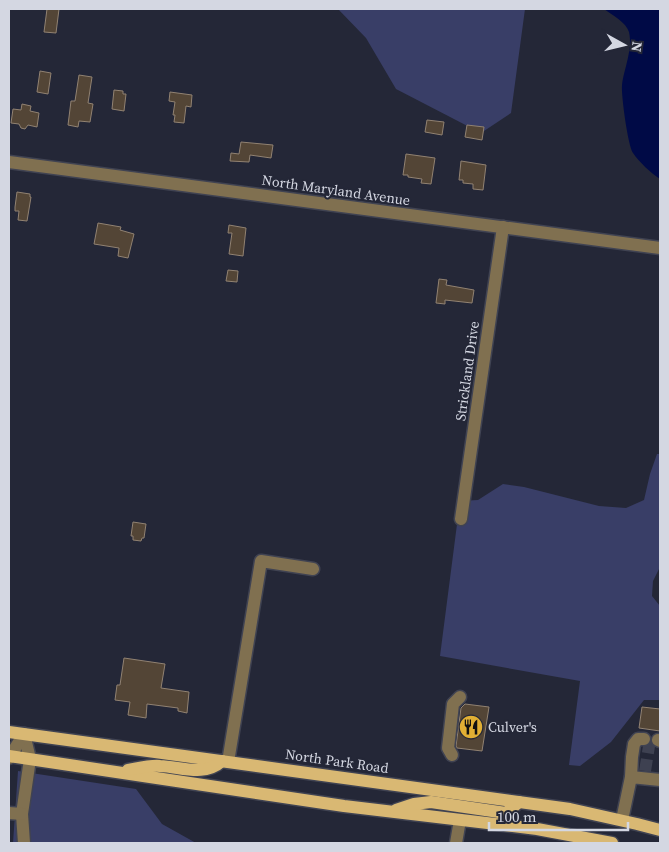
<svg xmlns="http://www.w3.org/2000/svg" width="669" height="852" viewBox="0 0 669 852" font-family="'Source Serif 4',serif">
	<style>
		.green { fill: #393e67 }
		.water { fill: #000a46 }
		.building { fill: #534536; stroke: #918272 }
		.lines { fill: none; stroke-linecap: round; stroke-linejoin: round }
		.minor-tunnel { stroke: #3e4151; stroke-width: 12; stroke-dasharray: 12 6; stroke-linecap: butt }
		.minor-casing { stroke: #404352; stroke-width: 15 }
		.major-casing { stroke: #404352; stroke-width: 15 }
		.minor { stroke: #807050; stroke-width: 12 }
		.major { stroke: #d9b873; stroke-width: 12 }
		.labels { text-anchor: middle; stroke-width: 4; stroke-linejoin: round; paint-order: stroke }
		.street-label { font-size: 14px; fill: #d4d7e2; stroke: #242737 }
		.poi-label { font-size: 14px; fill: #d4d7e2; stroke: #242737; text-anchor: start }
	</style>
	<rect width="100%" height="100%" fill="#242737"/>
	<g class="green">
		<polygon points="338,9 525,9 511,113 481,133 396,89 366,38"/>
		<polygon points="657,454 660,454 660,567 653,581 652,596 660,606 660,700 644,700 611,742 580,766 569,765 580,681 440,656 460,501 478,500 503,484 524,487 599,506 626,508 644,500 650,474"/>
		<polygon points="18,771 136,789 162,824 196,843 200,843 13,843"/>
	</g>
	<path class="water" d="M604,9H660V179C651,173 639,162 633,153C628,146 621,95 622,85C624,69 633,49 629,32C626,22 612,15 604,9Z"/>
	<g class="building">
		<polygon points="47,9 59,9 56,33 44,32"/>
		<polygon points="40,71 51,73 48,94 37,92"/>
		<polygon points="79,75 92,77 88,103 93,104 90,122 79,121 78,127 68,125 71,101 75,101"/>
		<polygon points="114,90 123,91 123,94 126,94 124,111 112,109"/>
		<polygon points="170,92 192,95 191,107 186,106 184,123 174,122 175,115 173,115 175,102 169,101"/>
		<polygon points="22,104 31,106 30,111 39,113 37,127 28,125 25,129 21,128 19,124 11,123 13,109 21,110"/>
		<polygon points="427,120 444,122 442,135 425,132"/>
		<polygon points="467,125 484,127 482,140 465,137"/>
		<polygon points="241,142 273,145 271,158 250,155 249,162 230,161 231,153 239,154"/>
		<polygon points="406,154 435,158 431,184 421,183 422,179 408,177 408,175 403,175"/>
		<polygon points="461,161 486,165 483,190 473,189 473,184 463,183 463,180 459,180"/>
		<polygon points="17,192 30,194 30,197 31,197 27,221 18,220 19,211 15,211 15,207"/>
		<polygon points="98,223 121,227 120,230 134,234 128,258 118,256 119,248 94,244"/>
		<polygon points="229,225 246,228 243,256 229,254 232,233 228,233"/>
		<polygon points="228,270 238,271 237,282 226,281"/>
		<polygon points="439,279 447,280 446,285 474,290 472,303 445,300 445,304 436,303"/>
		<polygon points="133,522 146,524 144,538 142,538 141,541 133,540 133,536 131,536"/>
		<polygon points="124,658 165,664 161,688 189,692 187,713 178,711 178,708 147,704 146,718 128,715 130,702 115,700 117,685 120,685"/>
		<polygon points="465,704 489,707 482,751 457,748 456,746 461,708"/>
		<polygon points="642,707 660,709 660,731 639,728"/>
	</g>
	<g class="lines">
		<polyline class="minor-tunnel" points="645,771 650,740"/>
		<g class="minor-casing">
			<g id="minor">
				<polyline points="9,162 660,248"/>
				<polyline points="461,519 503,227"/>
				<polyline points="24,734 30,759 22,814 24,843"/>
				<polyline points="658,740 660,741"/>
				<polyline points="452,755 448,748 453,704 460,697"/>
				<polyline points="9,758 24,734"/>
				<polyline points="228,762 261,561 313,569"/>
				<polyline points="631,777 632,757 634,744 638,739 644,739"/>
				<polyline points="9,813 22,814"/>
				<polyline points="622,820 631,777 660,780"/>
				<polyline points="456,843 460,820"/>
			</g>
		</g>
		<g class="major-casing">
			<g id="major">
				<polyline points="9,732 570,809 637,824 660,830"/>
				<polyline points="9,756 344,806 537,829 612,843"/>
				<path d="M128,770C139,768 150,765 160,766C182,767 204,777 222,761"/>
				<polyline points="396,810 414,804 431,802 506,813 519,802"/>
			</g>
		</g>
		<use href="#minor" class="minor"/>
		<use href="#major" class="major"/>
	</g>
	<defs>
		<g id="restaurant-disc" transform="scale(1.25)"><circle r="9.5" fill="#e1af34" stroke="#242737"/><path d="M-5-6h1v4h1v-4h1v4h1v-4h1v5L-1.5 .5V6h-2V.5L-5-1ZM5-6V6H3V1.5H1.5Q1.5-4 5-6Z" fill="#111"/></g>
	</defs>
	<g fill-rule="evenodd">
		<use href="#restaurant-disc" x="471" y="727"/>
	</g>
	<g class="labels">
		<g class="street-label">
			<text transform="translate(336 190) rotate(8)" y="5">North Maryland Avenue</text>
			<text transform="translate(467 371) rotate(-82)" y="5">Strickland Drive</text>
			<text transform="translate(337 761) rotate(8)" y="5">North Park Road</text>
		</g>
		<g class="poi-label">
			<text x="488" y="732">Culver's</text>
		</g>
	</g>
	<rect width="669" height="852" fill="none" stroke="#d4d7e2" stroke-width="20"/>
	<g transform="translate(624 45) rotate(98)" stroke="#242737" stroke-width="4" paint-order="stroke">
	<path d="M0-4L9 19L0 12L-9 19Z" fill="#d4d7e2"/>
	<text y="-8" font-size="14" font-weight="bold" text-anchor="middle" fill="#d4d7e2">N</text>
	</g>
	<path d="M489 822v8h139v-8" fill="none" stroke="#d4d7e2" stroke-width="2.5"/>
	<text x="497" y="822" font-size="15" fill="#d4d7e2" stroke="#242737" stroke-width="4" paint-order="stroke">100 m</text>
</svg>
